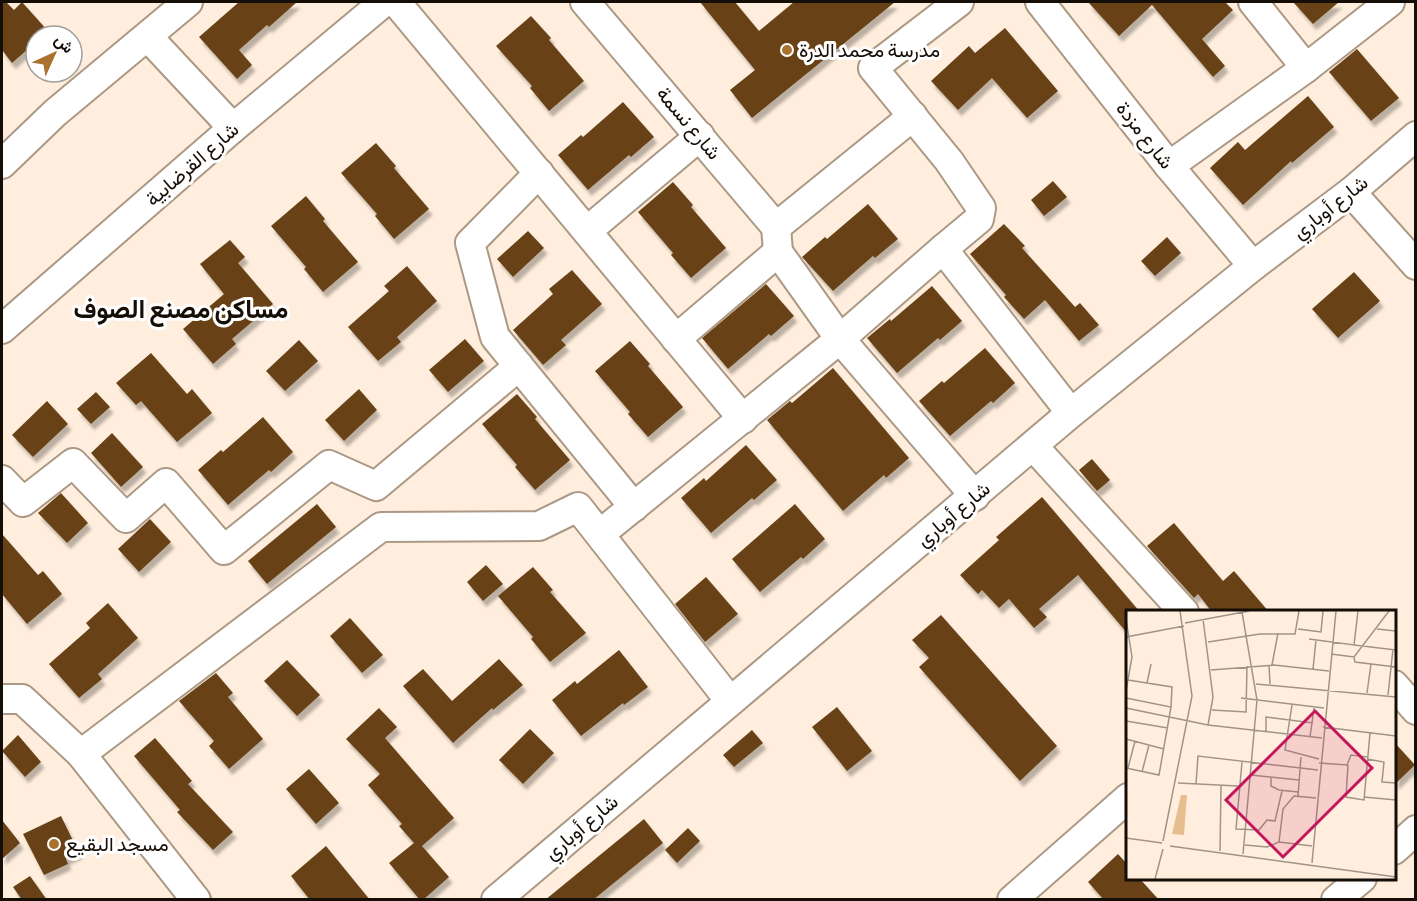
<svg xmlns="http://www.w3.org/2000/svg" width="1417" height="901" viewBox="0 0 1417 901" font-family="'Sofia Sans Condensed',Vazirmatn,sans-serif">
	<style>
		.building { fill: #674319; filter: url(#shadow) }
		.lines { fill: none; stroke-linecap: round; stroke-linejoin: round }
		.minor-casing { stroke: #ac9985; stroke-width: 32 }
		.minor { stroke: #fff; stroke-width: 28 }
		.poi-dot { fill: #a9722f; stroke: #fff; stroke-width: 2 }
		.labels { text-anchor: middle; stroke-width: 6; stroke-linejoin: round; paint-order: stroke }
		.poi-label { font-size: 20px; fill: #150e07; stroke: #fff; text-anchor: start }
		.street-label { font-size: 20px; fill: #150e07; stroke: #fff }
		.district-label { font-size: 26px; font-weight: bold; fill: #150e07; stroke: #fff }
		.inset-road { fill: none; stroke: #a19487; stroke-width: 1.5 }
		.view { fill: #c2185b; fill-opacity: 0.15; stroke: #c2185b; stroke-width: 3 }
		.inset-edge { fill: none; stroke: #150e07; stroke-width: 3 }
	</style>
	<defs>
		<filter id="shadow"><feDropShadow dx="3.5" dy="6" stdDeviation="1.5" flood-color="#0004"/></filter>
	</defs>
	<rect width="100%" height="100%" fill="#fed"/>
	<g class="building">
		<polygon points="2,2 6,2 14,10 22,2 48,31 43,36 36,36 36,42 12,63 2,50"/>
		<polygon points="239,2 297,2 269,27 267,25 239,50 252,65 237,79 199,37"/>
		<polygon points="700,2 735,2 759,31 794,2 895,2 752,118 730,90 755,70"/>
		<polygon points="1088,2 1225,2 1233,10 1202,39 1225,66 1213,77 1152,5 1119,36"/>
		<polygon points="1293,2 1339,2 1313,24"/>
		<polygon points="531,16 551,38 549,40 584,81 549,111 530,88 532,86 496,46"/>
		<polygon points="1005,28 1058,91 1027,118 992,78 958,110 931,81 969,46 975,53"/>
		<polygon points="1357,49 1399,98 1371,121 1329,72"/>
		<polygon points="1308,96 1334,127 1292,163 1291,161 1243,205 1210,168 1238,142 1245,150"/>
		<polygon points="623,102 654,137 631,157 629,155 588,190 558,155 581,135 583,137"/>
		<polygon points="376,143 396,166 394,168 429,209 394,239 375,216 377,214 341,173"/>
		<polygon points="1053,181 1067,197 1044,216 1031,200"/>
		<polygon points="673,182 693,205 691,207 726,248 691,278 671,255 673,253 638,212"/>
		<polygon points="306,196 325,219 323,221 358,262 323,292 304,269 306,267 271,226"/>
		<polygon points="868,204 898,239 875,258 873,256 833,291 802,257 825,237 827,239"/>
		<polygon points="1004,224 1025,246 1022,248 1075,307 1080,303 1099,325 1079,341 1045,300 1024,319 1004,297 1006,295 970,254"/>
		<polygon points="528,231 544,248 513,277 497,259"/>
		<polygon points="1167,237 1181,253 1155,276 1141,261"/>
		<polygon points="230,240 245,257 238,263 273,304 232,339 236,344 213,364 183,329 224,294 200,264"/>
		<polygon points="407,266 437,301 397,337 401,342 378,361 348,327 389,291 384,286"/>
		<polygon points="572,270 602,304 561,340 566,345 543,365 513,330 553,294 549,289"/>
		<polygon points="1354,272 1380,301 1338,338 1312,309"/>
		<polygon points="766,284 794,316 771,336 769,334 728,369 702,338"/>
		<polygon points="932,286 962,321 940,340 938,338 897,373 867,338 890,319 891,321"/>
		<polygon points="465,339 484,361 448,392 429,370"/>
		<polygon points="299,340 318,361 285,391 266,371"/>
		<polygon points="630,341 650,364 648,366 683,407 648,437 628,414 630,412 595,371"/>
		<polygon points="985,348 1015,383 993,403 991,401 950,436 919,401 942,381 944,383"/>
		<polygon points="151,353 187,394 192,389 212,413 177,442 141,401 136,405 116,383"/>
		<polygon points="833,368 909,458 886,478 884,475 843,511 767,420 790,401 792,403"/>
		<polygon points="359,389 377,410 344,441 325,420"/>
		<polygon points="96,392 110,407 91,424 77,409"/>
		<polygon points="517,394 537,417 535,419 570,460 535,490 515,467 517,465 482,424"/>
		<polygon points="47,401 68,424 33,457 12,435"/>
		<polygon points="263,417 293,452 271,472 269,470 228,505 198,470 221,450 223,452"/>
		<polygon points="112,433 143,467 121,487 91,453"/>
		<polygon points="746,445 777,480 754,500 752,498 711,533 681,498 704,478 706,481"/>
		<polygon points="1092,459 1110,480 1097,491 1079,470"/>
		<polygon points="61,493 88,523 67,543 38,513"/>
		<polygon points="1042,497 1140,612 1128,612 1128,634 1078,575 1039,609 1047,617 1034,628 1009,599 999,608 982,590 978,594 960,575 999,540 996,537"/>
		<polygon points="317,504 336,527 267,584 248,561"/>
		<polygon points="795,504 825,539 803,559 801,557 760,592 732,559"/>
		<polygon points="150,519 171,542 139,572 118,549"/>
		<polygon points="1174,523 1223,581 1234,571 1269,612 1212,612 1198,594 1194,598 1147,546"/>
		<polygon points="2,534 38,575 43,571 62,594 27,624 2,594"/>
		<polygon points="486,565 503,584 483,601 467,582"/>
		<polygon points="533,567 553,590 550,592 586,633 550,662 531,639 533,637 498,596"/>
		<polygon points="706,577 738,614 705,642 675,604"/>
		<polygon points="108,603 138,638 98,674 102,679 79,698 49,664 90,628 86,623"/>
		<polygon points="941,615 1057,746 1020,781 919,667 929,658 912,640"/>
		<polygon points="350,618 383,655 362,673 330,636"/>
		<polygon points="619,650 648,687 624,705 623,703 581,736 552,700 575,681 577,684"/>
		<polygon points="499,659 523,685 493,710 492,708 453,743 403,686 423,669 452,701"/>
		<polygon points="287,660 320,695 297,716 264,681"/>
		<polygon points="216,673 233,693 228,697 263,739 229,769 209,746 214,741 179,701"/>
		<polygon points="837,707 872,751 847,771 812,727"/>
		<polygon points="379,708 397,727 385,738 454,818 422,846 449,877 423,900 420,900 389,863 414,843 399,826 402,824 368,785 380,774 346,739"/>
		<polygon points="530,729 554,753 523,784 499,760"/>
		<polygon points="752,730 763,743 734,767 723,755"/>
		<polygon points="18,735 41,762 25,777 2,751"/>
		<polygon points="155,738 192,781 188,784 233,832 213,850 177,812 180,810 134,756"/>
		<polygon points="1395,743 1415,765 1395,784"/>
		<polygon points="309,769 339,803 316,824 286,789"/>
		<polygon points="61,816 79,853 66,859 68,864 44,875 23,834"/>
		<polygon points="644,819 663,843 593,900 545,900"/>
		<polygon points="2,820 20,843 2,859"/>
		<polygon points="688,828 700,841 677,863 665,850"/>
		<polygon points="326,846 370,900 310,900 291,876"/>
		<polygon points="1118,854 1128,865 1128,879 1140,879 1159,900 1104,900 1088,882"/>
		<polygon points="30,876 47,900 22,900 13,887"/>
	</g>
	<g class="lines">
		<g class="minor-casing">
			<g id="minor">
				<polyline points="396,2 743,419"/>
				<polyline points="585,2 776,227 778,252"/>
				<polyline points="959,2 873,68 949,161 981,208 979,219 943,249 1071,413"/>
				<polyline points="1040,2 1169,166 1253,266"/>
				<polyline points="1253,2 1306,68"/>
				<polyline points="148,37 233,128"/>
				<polyline points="2,164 55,113 188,2"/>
				<polyline points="1169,166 1306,68 1390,2"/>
				<polyline points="539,173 470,243 495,337 634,507"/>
				<polyline points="1351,192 1416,265"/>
				<polyline points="776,227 913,116"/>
				<polyline points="587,231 700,136"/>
				<polyline points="778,252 840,339 975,496"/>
				<polyline points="2,329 233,128 384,2"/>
				<polyline points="676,339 778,252"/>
				<polyline points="1033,446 1184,612"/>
				<polyline points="2,480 23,502 73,463 126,518 166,483 224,550 329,465 376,486 519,366"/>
				<polyline points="600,534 840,339 943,249"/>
				<polyline points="1394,685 1416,710"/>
				<polyline points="2,699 22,699 81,754 381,527 539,526 578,507 730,701"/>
				<polyline points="81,754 196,900"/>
				<polyline points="1394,850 1416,830"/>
				<polyline points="496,900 1071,413 1253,266 1351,192 1416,136"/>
				<polyline points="1012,900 1128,798"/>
				<polyline points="1336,900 1362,878"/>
			</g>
		</g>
		<use href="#minor" class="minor"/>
	</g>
	<g class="poi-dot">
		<circle cx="787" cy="50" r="6"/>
		<circle cx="54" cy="844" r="6"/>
	</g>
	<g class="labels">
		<g class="poi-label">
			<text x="799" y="57">مدرسة محمد الدرة</text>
			<text x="66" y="851">مسجد البقيع</text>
		</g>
		<g class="street-label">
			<text transform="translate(689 123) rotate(50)" y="7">شارع نسمة</text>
			<text transform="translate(1145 135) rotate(52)" y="7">شارع مزدة</text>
			<text transform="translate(192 164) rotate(-41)" y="7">شارع القرضابية</text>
			<text transform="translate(1330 207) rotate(-38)" y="7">شارع أوباري</text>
			<text transform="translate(953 514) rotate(-40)" y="7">شارع أوباري</text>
			<text transform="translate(581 827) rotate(-40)" y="7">شارع أوباري</text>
		</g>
		<g class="district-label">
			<text x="181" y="318">مساكن مصنع الصوف</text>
		</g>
	</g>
	<g transform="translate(1126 610)">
		<rect width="270" height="270" fill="#fed"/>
		<path d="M55,185H61L58,225L46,224Z" fill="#e8bd8f"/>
		<path class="inset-road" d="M116,2L131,90L117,244M0,9L6,47L0,81M77,9L87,87L82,115M59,13L123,1M172,19L195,22L197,1M251,19L270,21M0,27L58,16M183,29L228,35L232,1M82,32L134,24H169L173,1M228,35L270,40M205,44L228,47L263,1M228,47L229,52L270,57M143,55L144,74M146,55L152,23M187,59L190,30M85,60L148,55L203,61M2,70L46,77L45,97M21,73L25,54M130,74L270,87M241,83L245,54M262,85L267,39M0,88L45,97L33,165L0,158M115,88L198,98M166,95L159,140L193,149M0,98L82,115L196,128M86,100L120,102L121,56M0,111L42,118M197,117L270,126M140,122V107L187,113M184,127L188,98M0,129L38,139M241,149L258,152L256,172L270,173M116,152L110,219L133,220L141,210L149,211L156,181M193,153L221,155L225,145L241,147M222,155L220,187L238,190L244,123M2,158L9,131M16,162L23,135M125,165L173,170M145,167V176L153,180L172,182M52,173L112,176M70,174L72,146L192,160M172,186L175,147M238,187L270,190M0,228L36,233M37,231L66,86L54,1M153,232L186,236M119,235L141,237L153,232L157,199L168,186L190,188M44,236L270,267M94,241L95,175M186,253L210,1M29,269L37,239"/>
		<path class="view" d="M189,101L246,158L157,247L100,190Z"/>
		<rect width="270" height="270" class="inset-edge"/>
	</g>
	<rect width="1417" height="901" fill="none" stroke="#150e07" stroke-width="6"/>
	<g transform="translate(54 54) rotate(45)"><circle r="28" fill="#ffffff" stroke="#a19f9c" stroke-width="1.5"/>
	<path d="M0-4.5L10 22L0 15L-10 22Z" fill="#a9722f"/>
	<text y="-9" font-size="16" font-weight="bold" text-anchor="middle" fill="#150e07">ش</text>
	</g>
</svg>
